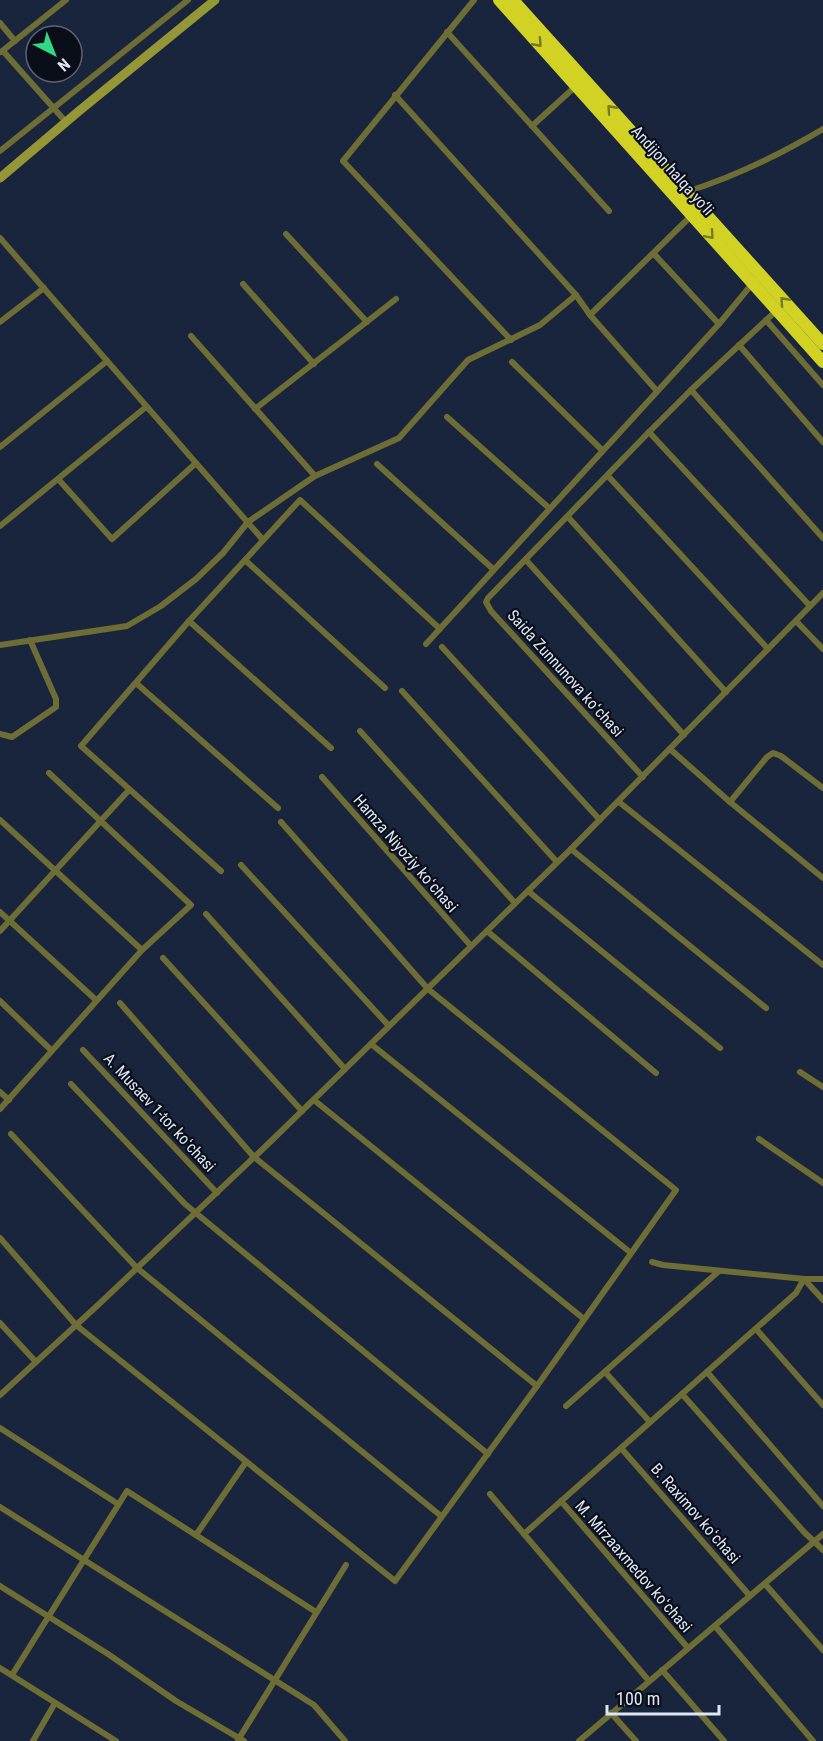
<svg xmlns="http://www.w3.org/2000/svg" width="823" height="1741" viewBox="0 0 823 1741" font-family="'Roboto Condensed',sans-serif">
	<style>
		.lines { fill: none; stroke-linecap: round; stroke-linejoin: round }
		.street { stroke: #6d6d35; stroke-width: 6 }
		.secondary { stroke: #959635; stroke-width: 9 }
		.highway { stroke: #d2d225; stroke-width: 12 }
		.oneway { stroke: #787a1f }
		.labels { text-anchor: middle; stroke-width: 4.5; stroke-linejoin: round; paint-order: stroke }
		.street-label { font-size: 16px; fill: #dee6f6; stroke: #090e18 }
	</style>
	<rect width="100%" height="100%" fill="#19253c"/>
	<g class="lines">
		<g class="street">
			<polyline points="474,0 343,161 511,340"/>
			<polyline points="0,23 15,41"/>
			<polyline points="447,32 609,211"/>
			<polyline points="3,51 66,122"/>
			<polyline points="1,52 66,0"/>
			<polyline points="395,95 576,295"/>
			<polyline points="532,126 576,86"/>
			<polyline points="0,151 188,0"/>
			<path d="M686,192C734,177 779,155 823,129"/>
			<polyline points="286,234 367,322"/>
			<polyline points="0,238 263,540"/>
			<polyline points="654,254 719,324"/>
			<polyline points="243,284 314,364"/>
			<polyline points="776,311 691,390 649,432 810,606"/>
			<polyline points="590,315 692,215"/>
			<polyline points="766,320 823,385"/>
			<polyline points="0,322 44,288"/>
			<polyline points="191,336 315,476"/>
			<polyline points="739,345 823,442"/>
			<polyline points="512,362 602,450"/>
			<polyline points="691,390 823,538"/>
			<polyline points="255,409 396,299"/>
			<polyline points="447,417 549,508"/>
			<polyline points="0,447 107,361"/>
			<polyline points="377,464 493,569"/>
			<polyline points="608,476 768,649"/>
			<polyline points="59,480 112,539 196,463"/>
			<polyline points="568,517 726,692"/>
			<polyline points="0,526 146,407"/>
			<polyline points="526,560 684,735"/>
			<polyline points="189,621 331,748"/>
			<polyline points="796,621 823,649"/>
			<polyline points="426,644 719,324 752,284"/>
			<polyline points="0,645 127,626 161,606 196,579 223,553 248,522 315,476 399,438 468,360 540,325 576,295 590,315 657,391"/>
			<polyline points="442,647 600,820"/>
			<polyline points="136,683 278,808"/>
			<polyline points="385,688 245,560 300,500 440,629"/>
			<polyline points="402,691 557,862"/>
			<polyline points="360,731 515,903"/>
			<polyline points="0,734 12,737 56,707 56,699 30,640"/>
			<polyline points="670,749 730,802 823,878"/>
			<polyline points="322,777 471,946"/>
			<polyline points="643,777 491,611 486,602 488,598 649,432"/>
			<polyline points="619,802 823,965"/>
			<polyline points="730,802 767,757 773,753 781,756 823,788"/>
			<polyline points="0,820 142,950"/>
			<polyline points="571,849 766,1008"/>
			<polyline points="241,865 389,1026"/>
			<polyline points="221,871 81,746 189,621 245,560"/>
			<polyline points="528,891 720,1048"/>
			<polyline points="0,912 96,1000"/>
			<polyline points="206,914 345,1069"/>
			<polyline points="0,931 129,790"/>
			<polyline points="487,931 656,1073"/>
			<polyline points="163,958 302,1111"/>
			<polyline points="0,1001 51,1050"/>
			<polyline points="120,1003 254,1157 537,1386"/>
			<polyline points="371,1044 631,1253"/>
			<polyline points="83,1050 217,1193"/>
			<polyline points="800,1072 823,1087"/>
			<polyline points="71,1084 185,1204 488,1454"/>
			<polyline points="0,1092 9,1100"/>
			<polyline points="314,1100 584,1319"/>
			<polyline points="0,1109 142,950 191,905 49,773"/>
			<polyline points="11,1134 137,1268 441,1516"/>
			<polyline points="759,1139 823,1183"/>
			<polyline points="0,1238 76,1325 395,1581 537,1386 676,1190 428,989 281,822"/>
			<polyline points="652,1262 663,1265 804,1279 823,1300"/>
			<polyline points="0,1323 36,1362"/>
			<polyline points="756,1329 823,1405"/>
			<polyline points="605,1372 650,1422"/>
			<polyline points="707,1372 823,1506"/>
			<polyline points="682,1394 804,1532 823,1550"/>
			<polyline points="0,1395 98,1305 267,1145 571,849 823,593"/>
			<polyline points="566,1406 719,1271"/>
			<polyline points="0,1428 118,1504"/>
			<polyline points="621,1448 750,1596"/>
			<polyline points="490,1494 524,1534"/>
			<polyline points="561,1501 688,1648"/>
			<polyline points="0,1507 314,1705 345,1741"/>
			<polyline points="196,1535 246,1462"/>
			<polyline points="765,1584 823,1650"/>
			<polyline points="0,1586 108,1654 176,1701 244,1741"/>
			<polyline points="715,1626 813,1741"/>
			<polyline points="0,1668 116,1741"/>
			<polyline points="662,1670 724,1741"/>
			<polyline points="12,1675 127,1491 316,1612"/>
			<polyline points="649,1681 524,1534 796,1293 804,1279 823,1279"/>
			<polyline points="611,1713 636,1741"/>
			<polyline points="238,1740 346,1565"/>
			<polyline points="33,1741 55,1703"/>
			<polyline points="579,1741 823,1534"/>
		</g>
		<polyline class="secondary" points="0,178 79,111 215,0"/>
		<g class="highway">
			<polyline points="499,0 823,362"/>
			<polyline points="513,0 823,344"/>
		</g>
	</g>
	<defs><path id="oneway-chevron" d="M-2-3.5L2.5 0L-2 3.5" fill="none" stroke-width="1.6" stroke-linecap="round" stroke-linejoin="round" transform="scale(1.5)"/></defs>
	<g class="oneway">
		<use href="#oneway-chevron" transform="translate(538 43) rotate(48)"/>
		<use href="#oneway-chevron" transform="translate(611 109) rotate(-132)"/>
		<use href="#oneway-chevron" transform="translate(710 235) rotate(49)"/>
		<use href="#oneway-chevron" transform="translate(784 301) rotate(-132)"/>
	</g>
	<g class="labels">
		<g class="street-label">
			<text transform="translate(673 170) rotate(48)" y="6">Andijon halqa yo‘li</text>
			<text transform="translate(566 673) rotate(48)" y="6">Saida Zunnunova koʻchasi</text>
			<text transform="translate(406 853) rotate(49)" y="6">Hamza Niyoziy koʻchasi</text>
			<text transform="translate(160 1112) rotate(47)" y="6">A. Musaev 1-tor koʻchasi</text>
			<text transform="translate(696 1513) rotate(49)" y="6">B. Raximov koʻchasi</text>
			<text transform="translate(634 1566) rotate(49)" y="6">M. Mirzaaxmedov koʻchasi</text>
		</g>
	</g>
	<g transform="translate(54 54) rotate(138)"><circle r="28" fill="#090e18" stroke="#5e6471" stroke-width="1.5"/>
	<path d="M0-4.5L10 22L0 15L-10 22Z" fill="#30d883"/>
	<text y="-9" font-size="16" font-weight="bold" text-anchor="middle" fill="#dee6f6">N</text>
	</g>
	<path d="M607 1705v9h112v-9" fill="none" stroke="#dee6f6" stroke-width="3"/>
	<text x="616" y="1705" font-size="18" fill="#dee6f6" stroke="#090e18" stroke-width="4.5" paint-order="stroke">100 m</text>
</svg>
